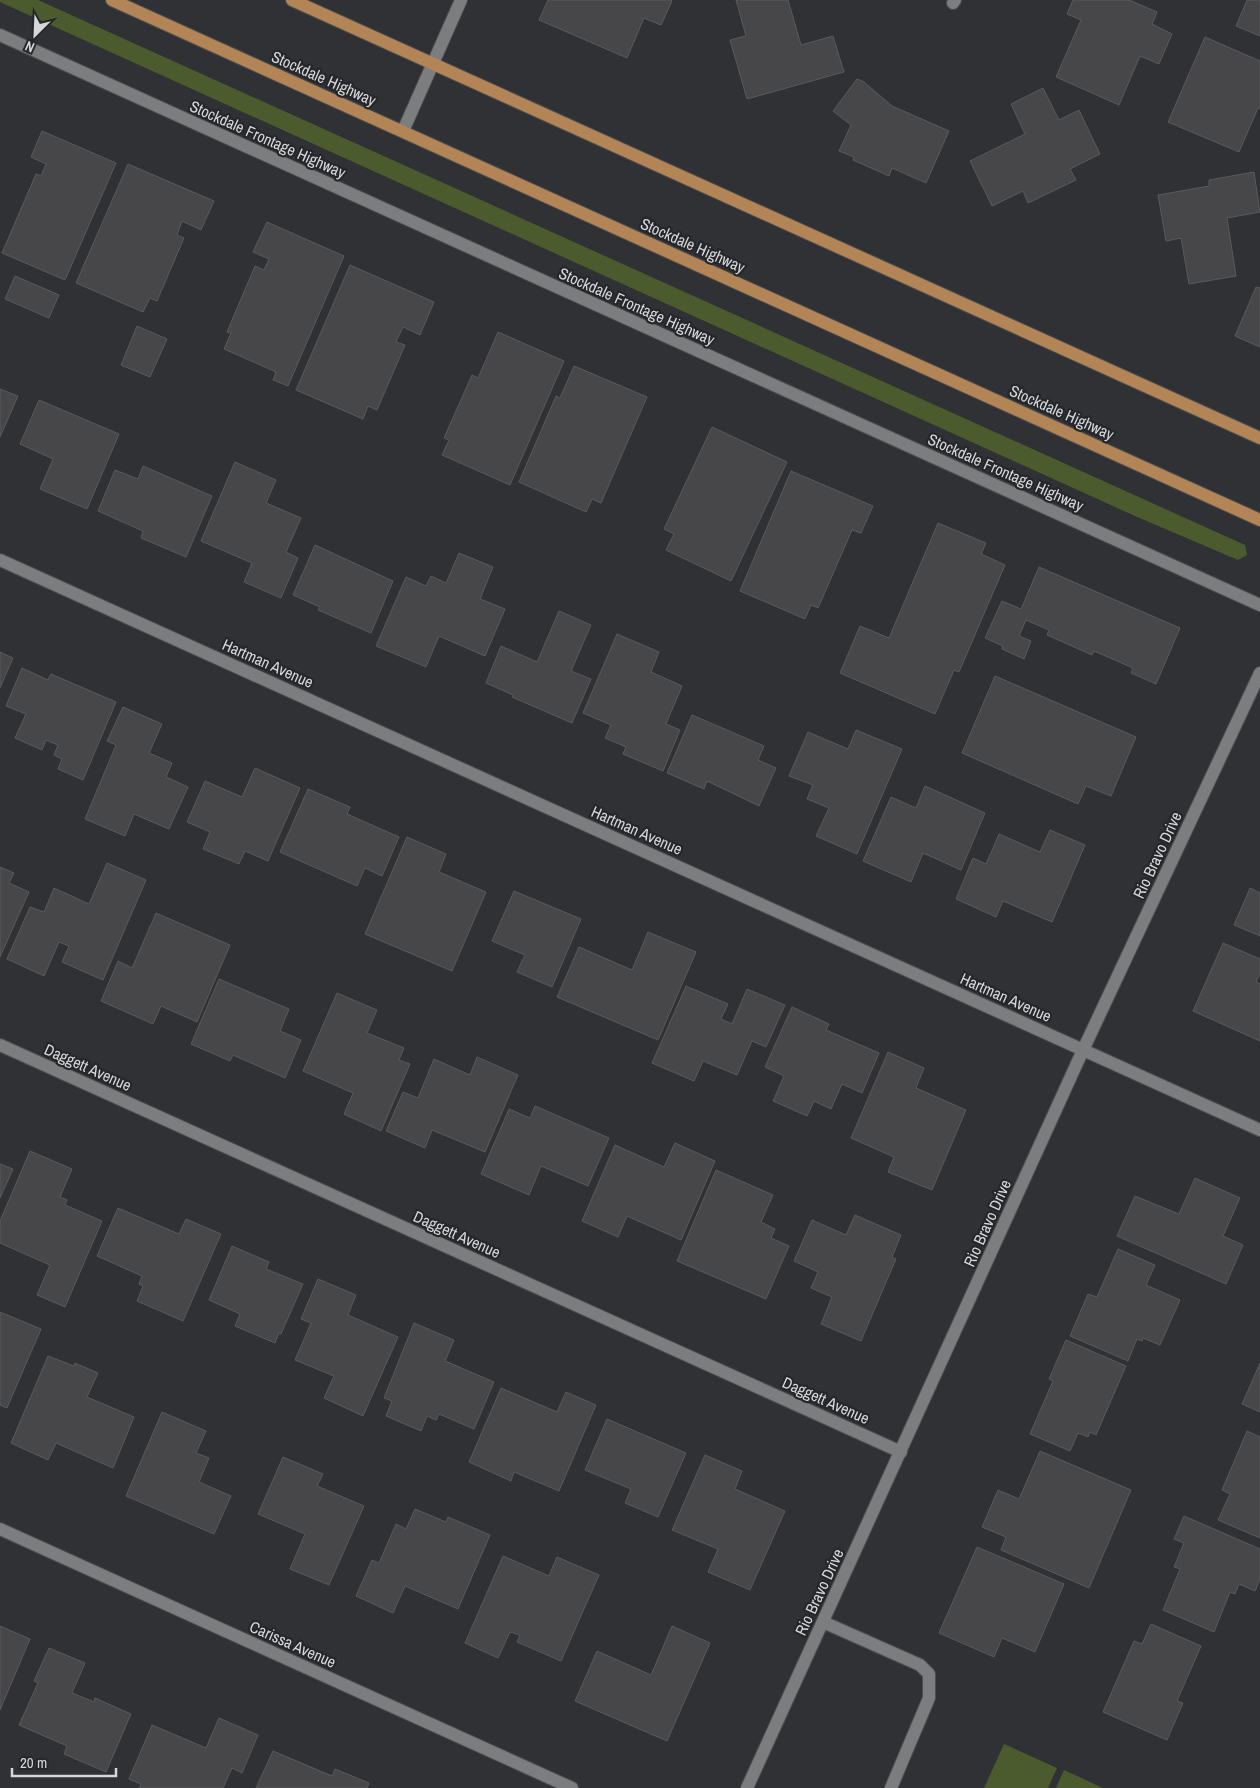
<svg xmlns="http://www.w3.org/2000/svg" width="1260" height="1788" viewBox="0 0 1260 1788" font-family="'Archivo Narrow',sans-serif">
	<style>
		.green { fill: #4b5b2e }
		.building { fill: #47474a; stroke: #5a5a5d }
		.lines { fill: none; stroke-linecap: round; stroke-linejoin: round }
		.service-casing { stroke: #4d4e50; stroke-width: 14 }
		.minor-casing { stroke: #4d4e50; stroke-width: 14 }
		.primary-casing { stroke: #4d4e50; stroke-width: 14 }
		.service { stroke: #7b7d7f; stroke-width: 12 }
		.minor { stroke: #7b7d7f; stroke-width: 12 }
		.primary { stroke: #b38556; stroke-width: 12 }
		.labels { text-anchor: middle; stroke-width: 4.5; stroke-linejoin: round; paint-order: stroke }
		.street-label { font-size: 16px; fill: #d6d7d9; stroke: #26272a }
	</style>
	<rect width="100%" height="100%" fill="#2f3134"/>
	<g class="green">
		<polygon points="0,0 38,0 1245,545 1247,555 1238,560 1135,516 0,2"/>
		<polygon points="1004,1744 1057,1768 1048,1788 984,1788"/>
		<polygon points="1064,1770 1103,1788 1056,1788"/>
	</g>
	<g class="building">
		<polygon points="548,0 671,0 672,1 661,25 644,18 627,58 539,20"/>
		<polygon points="736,0 788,0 801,45 833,36 844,72 747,99 730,40 746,36"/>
		<polygon points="1073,0 1129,0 1157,12 1152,24 1172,34 1159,64 1140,56 1119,105 1056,77 1081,20 1067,14"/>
		<polygon points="1247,0 1260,0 1260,36 1236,26"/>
		<polygon points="1205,37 1260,61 1260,109 1258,108 1239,152 1168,122"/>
		<polygon points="857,79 864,82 892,106 949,131 926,183 892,168 889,176 853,160 854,157 839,151 851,125 833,111"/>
		<polygon points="1043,88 1059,120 1079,110 1100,154 1070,169 1076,180 1028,203 1023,191 992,206 970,161 1025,134 1011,104"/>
		<polygon points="42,131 116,163 65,280 2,253 36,174 41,176 46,164 31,157"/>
		<polygon points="128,164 214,201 201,230 182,221 177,235 184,238 157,301 150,298 143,312 76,283"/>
		<polygon points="1254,172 1260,212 1227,218 1236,276 1189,284 1181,238 1166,241 1158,195 1209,186 1209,180"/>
		<polygon points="267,222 344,256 288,386 273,380 276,372 224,349 231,333 227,332 255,266 264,270 269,259 253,252"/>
		<polygon points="350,265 434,302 420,335 403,327 396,342 405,345 377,410 368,406 363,419 296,390"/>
		<polygon points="15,276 59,295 49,318 5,299"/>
		<polygon points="1256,287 1260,288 1260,347 1235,336"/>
		<polygon points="137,326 167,339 150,377 121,365"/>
		<polygon points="498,332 564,361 510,485 442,455 449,440 444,438 472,375 478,378"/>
		<polygon points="574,366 647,397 601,503 592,499 586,512 519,482 556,396 560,398"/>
		<polygon points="0,389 18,396 0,437"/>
		<polygon points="39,400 119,434 87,509 40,489 53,459 20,444"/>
		<polygon points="712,427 787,462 731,581 666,550 674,534 664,529"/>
		<polygon points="235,462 276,480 266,503 301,518 286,552 298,558 281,598 244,582 252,563 201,541"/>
		<polygon points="143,466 212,496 186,557 141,538 143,531 98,511 115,470 138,479"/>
		<polygon points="791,471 873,506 861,533 852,530 818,608 811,605 805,619 740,591"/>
		<polygon points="938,523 986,543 981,554 1005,565 959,672 954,670 935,714 840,673 860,626 889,638"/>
		<polygon points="315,545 393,581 371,633 318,610 320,607 293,595"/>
		<polygon points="459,553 493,567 480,599 505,609 485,656 439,636 426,667 376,646 406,577 426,586 431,576 446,583"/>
		<polygon points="1039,567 1180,628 1156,684 1131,673 1133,668 1094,651 1092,655 1047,635 1049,630 1026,620 1019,636 1031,641 1024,659 1002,649 1003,646 985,638 1002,601 1021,609"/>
		<polygon points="559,611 591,625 571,671 591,679 572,723 512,697 513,695 486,683 501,646 537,662"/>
		<polygon points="617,634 659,652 651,672 682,686 666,724 680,730 663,771 623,754 626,747 605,738 611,725 583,713"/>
		<polygon points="0,652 13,658 0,688"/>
		<polygon points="22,668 48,680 51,674 116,702 83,780 58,769 62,759 54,755 58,745 46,740 42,750 15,738 26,714 6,706"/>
		<polygon points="995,676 1136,737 1111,796 1086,786 1078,804 962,753"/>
		<polygon points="123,707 162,724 149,753 172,763 166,777 188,787 169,829 134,814 125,836 85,819 116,745 107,741"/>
		<polygon points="692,715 764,746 758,760 776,768 759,806 707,781 704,789 667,773"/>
		<polygon points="856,730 902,749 857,854 816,836 829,808 807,799 813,785 789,776 808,732 848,749"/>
		<polygon points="255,768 300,788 268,861 245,851 239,864 203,849 210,832 187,822 205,781 242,797"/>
		<polygon points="925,786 985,813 961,870 923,853 911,882 863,861 891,797 916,808"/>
		<polygon points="308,789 350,807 347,814 399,837 382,876 365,868 357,886 280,852"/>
		<polygon points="1050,830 1085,845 1052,922 1003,901 996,917 956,899 973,858 986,864 999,834 1040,852"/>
		<polygon points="407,837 446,854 439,872 486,892 452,971 365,934"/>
		<polygon points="107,863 146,880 103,980 62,962 69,946 59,942 44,976 7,959 30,907 44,912 54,888 89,904"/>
		<polygon points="0,867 14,873 9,883 29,892 0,957"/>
		<polygon points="1250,888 1260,893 1260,936 1234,925"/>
		<polygon points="514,891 581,919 552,987 517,972 525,955 492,941"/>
		<polygon points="156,913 230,945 197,1022 161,1006 153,1024 101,1001 118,961 132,968"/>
		<polygon points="648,932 696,952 658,1040 557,997 579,947 632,970"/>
		<polygon points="1223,943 1260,959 1260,974 1256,982 1260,984 1260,1041 1193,1011"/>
		<polygon points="219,979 289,1009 280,1031 301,1040 285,1078 233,1055 230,1061 191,1044"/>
		<polygon points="686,986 728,1004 721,1019 732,1024 747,989 785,1005 766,1047 752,1041 737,1075 703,1061 694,1081 652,1063"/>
		<polygon points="337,993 377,1010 367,1033 404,1048 399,1060 410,1064 381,1131 344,1114 353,1093 303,1071"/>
		<polygon points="792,1007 829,1024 826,1030 879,1053 862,1093 842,1084 831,1109 814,1101 807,1116 773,1101 784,1076 765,1067"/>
		<polygon points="888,1052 924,1068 916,1088 966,1110 932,1190 888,1172 894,1157 851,1138"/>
		<polygon points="477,1057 518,1075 485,1152 432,1130 425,1148 386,1131 403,1092 418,1098 434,1059 470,1075"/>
		<polygon points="535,1106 609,1138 588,1186 541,1166 529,1195 481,1174 509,1109 530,1118"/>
		<polygon points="675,1143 715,1161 681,1240 627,1216 618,1237 582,1221 615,1145 664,1167"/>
		<polygon points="30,1151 72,1169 60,1197 67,1200 65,1205 102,1221 65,1307 37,1295 50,1265 0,1243 0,1221"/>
		<polygon points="0,1164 13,1169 0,1198"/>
		<polygon points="716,1170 773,1195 761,1222 775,1229 771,1238 789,1246 766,1299 677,1261"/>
		<polygon points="1195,1178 1240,1198 1223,1236 1243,1245 1226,1284 1117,1236 1135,1196 1179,1214"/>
		<polygon points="118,1208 179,1234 186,1219 221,1234 183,1321 137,1301 143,1286 139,1284 142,1276 97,1256"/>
		<polygon points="855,1215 901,1235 892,1257 896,1259 861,1341 821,1324 832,1297 811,1288 818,1272 794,1261 812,1220 846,1235"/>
		<polygon points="232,1246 269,1262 266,1269 303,1284 281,1334 279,1333 275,1343 235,1326 240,1314 209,1300"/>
		<polygon points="1118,1249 1155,1265 1146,1285 1180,1300 1160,1345 1143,1338 1142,1341 1137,1339 1128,1361 1070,1336 1088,1294 1097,1297"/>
		<polygon points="318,1279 356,1295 348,1315 398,1337 363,1416 324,1398 334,1376 295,1360 311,1323 301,1319"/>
		<polygon points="0,1312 41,1329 7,1408 0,1405"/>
		<polygon points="414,1323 454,1340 445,1361 494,1382 474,1429 439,1414 436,1420 427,1416 421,1431 386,1416 392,1401 384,1398"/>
		<polygon points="1066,1340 1126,1366 1096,1435 1090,1432 1088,1437 1078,1433 1070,1451 1030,1434 1053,1381 1049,1379"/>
		<polygon points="48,1356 74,1366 75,1363 98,1373 87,1397 134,1417 113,1468 56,1443 48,1460 11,1443"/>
		<polygon points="1260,1363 1260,1412 1242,1404"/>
		<polygon points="501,1388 557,1412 566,1392 596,1405 559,1491 514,1472 511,1481 469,1462"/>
		<polygon points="162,1412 206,1431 196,1453 209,1458 199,1482 231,1496 214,1534 126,1496"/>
		<polygon points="607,1419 686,1453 658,1517 625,1503 631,1489 585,1470"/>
		<polygon points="1247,1431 1260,1437 1260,1538 1218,1520 1230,1494 1222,1490"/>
		<polygon points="1040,1451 1131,1490 1089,1588 1001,1550 1006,1537 982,1527 998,1490 1019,1499"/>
		<polygon points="705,1455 742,1471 735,1489 785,1511 750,1590 708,1572 718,1549 672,1530"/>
		<polygon points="283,1457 323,1474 317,1486 364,1506 329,1585 290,1569 305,1534 258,1514"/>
		<polygon points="415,1509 446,1522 448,1517 490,1535 458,1609 405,1586 393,1613 356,1596 372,1560 379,1563 396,1524 406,1529"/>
		<polygon points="1184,1516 1260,1549 1260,1579 1255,1591 1239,1584 1235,1594 1230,1592 1214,1632 1163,1610 1180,1569 1174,1567 1184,1543 1174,1539"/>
		<polygon points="977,1547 1064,1584 1035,1652 1002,1638 994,1657 939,1633"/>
		<polygon points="503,1556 549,1576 557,1557 599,1575 561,1661 517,1642 520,1635 510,1632 498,1658 465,1643"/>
		<polygon points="1151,1624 1201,1646 1177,1701 1183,1703 1167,1740 1103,1712 1134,1641 1142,1644"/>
		<polygon points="0,1626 30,1639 0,1710"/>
		<polygon points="672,1626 710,1643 667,1741 575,1701 597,1651 651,1675"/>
		<polygon points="49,1648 85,1663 72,1693 94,1702 95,1698 131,1714 106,1772 64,1754 67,1746 19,1725 38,1683 34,1681"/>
		<polygon points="219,1718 258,1735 242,1773 232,1768 223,1788 139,1788 141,1784 129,1779 152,1725 206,1748"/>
		<polygon points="273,1751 332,1776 335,1769 369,1783 367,1788 256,1788"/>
	</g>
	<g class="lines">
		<g class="service-casing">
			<g id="service">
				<polyline points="0,35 1260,605"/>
				<polyline points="823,1622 920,1665 929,1674 929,1698 891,1788"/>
			</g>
		</g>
		<g class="minor-casing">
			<g id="minor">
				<polyline points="953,3 955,0"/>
				<polyline points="403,131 461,0"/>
				<polyline points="0,560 1260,1130"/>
				<polyline points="0,1045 901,1452"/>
				<polyline points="0,1529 572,1788"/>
				<polyline points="747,1788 1083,1050 1260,673"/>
			</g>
		</g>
		<g class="primary-casing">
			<g id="primary">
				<polyline points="112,0 1260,520"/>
				<polyline points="292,0 1260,438"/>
			</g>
		</g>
		<use href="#service" class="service"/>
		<use href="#minor" class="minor"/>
		<use href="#primary" class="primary"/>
	</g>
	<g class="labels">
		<g class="street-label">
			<text transform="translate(324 78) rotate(24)" y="6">Stockdale Highway</text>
			<text transform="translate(268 139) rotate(24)" y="6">Stockdale Frontage Highway</text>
			<text transform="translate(693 245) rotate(24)" y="6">Stockdale Highway</text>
			<text transform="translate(637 306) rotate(24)" y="6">Stockdale Frontage Highway</text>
			<text transform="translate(1062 412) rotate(24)" y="6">Stockdale Highway</text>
			<text transform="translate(1006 472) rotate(24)" y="6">Stockdale Frontage Highway</text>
			<text transform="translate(268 663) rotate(24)" y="6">Hartman Avenue</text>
			<text transform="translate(637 830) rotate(24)" y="6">Hartman Avenue</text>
			<text transform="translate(1157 855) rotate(-65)" y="6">Rio Bravo Drive</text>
			<text transform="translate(1006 997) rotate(24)" y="6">Hartman Avenue</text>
			<text transform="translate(88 1067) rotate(24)" y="6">Daggett Avenue</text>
			<text transform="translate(987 1223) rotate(-66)" y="6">Rio Bravo Drive</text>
			<text transform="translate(457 1234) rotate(24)" y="6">Daggett Avenue</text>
			<text transform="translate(826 1400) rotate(24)" y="6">Daggett Avenue</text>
			<text transform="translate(819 1592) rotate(-65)" y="6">Rio Bravo Drive</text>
			<text transform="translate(293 1644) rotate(24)" y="6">Carissa Avenue</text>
		</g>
	</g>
	<g transform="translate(35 35) rotate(204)" stroke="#26272a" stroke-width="4" paint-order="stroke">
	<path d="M0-4L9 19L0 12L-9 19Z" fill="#d6d7d9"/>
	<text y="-8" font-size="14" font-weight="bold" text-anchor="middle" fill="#d6d7d9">N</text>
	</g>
	<path d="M12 1768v8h104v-8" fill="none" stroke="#d6d7d9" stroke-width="2.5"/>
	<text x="20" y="1768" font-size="15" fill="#d6d7d9" stroke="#26272a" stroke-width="4" paint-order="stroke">20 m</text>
</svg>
